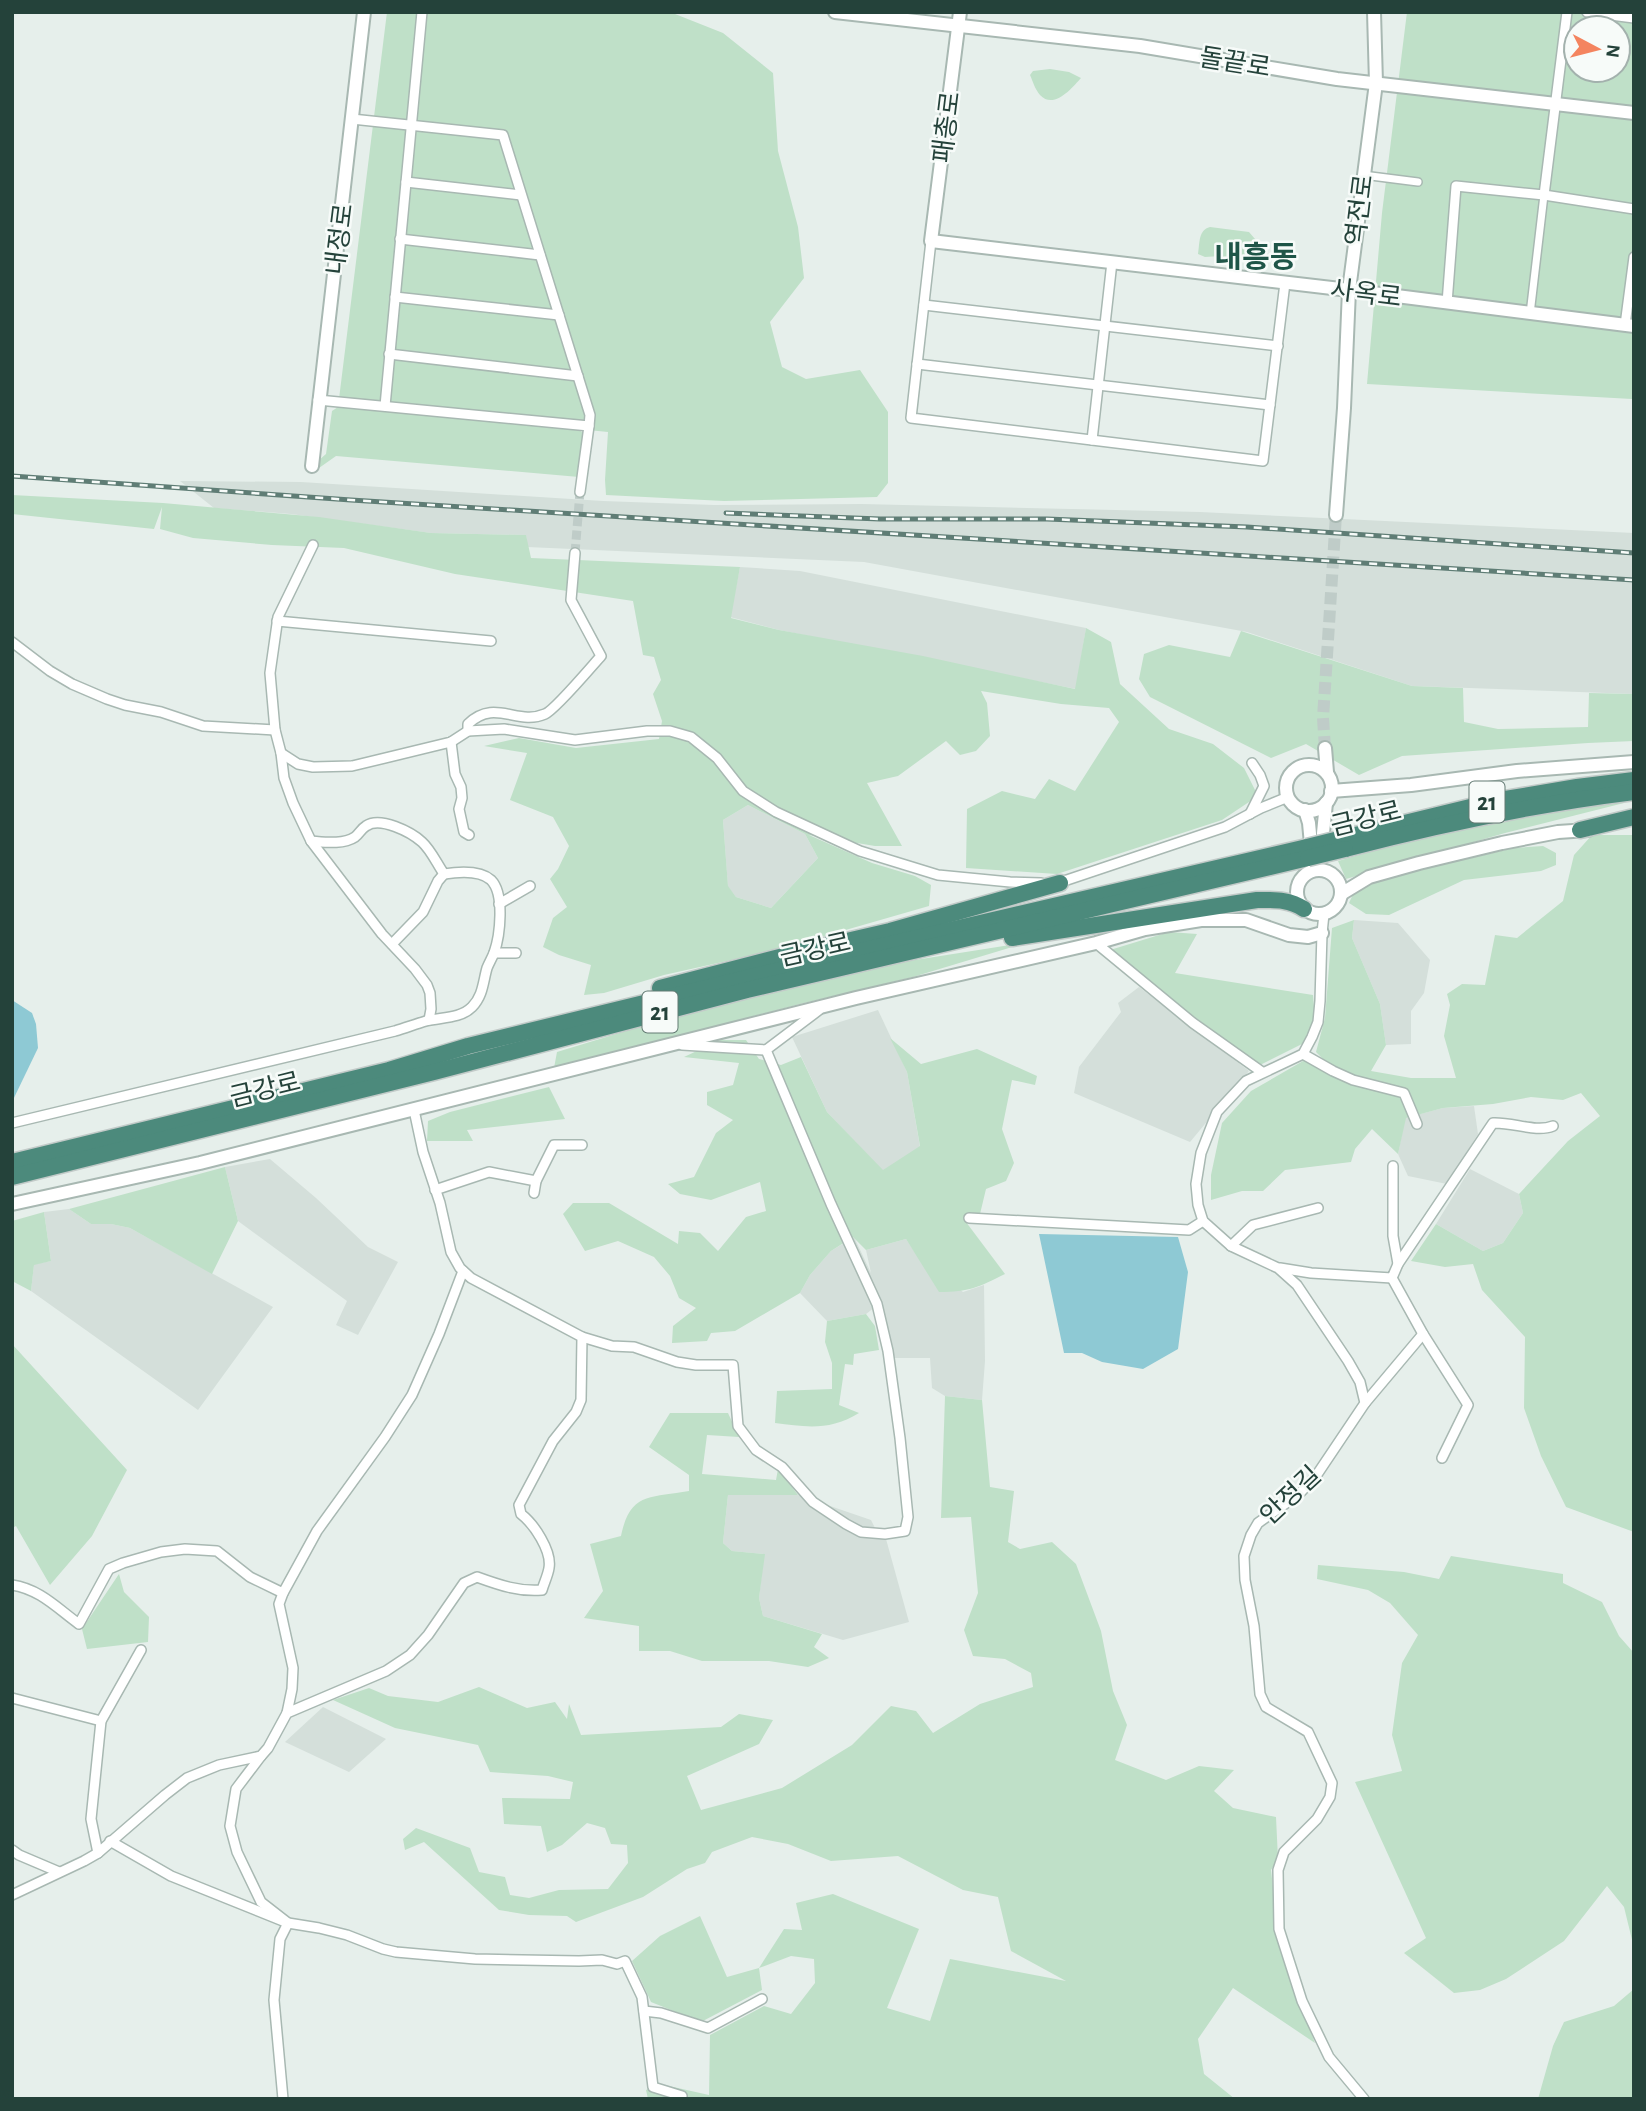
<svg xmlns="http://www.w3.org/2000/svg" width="1646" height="2111" viewBox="0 0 1646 2111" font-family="'Alegreya Sans','Noto Sans KR',sans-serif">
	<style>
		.built { fill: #d4dfda }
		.green { fill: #bfe0c8; fill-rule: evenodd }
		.water { fill: #8ec9d4 }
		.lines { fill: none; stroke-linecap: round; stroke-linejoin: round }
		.minor-tunnel { stroke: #bfccc8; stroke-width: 9; stroke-dasharray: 9 4.5; stroke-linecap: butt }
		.tertiary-tunnel { stroke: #bfccc8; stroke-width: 12; stroke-dasharray: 12 6; stroke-linecap: butt }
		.pedestrian-casing { stroke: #a8b8b2; stroke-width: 10 }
		.minor-casing { stroke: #a8b8b2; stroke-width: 12 }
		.tertiary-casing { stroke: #a8b8b2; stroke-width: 16 }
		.trunk-casing { stroke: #c2cac8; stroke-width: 19 }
		.pedestrian { stroke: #fff; stroke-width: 7 }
		.minor { stroke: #fff; stroke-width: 9 }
		.tertiary { stroke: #fff; stroke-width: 12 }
		.trunk { stroke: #4c8a7c; stroke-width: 16 }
		.rail-casing { stroke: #5f7d75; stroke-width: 5 }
		.rail { stroke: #f7fbf9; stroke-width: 2.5; stroke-dasharray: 8; stroke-linecap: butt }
		.trunk-bridge-casing { stroke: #c2cac8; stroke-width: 19; stroke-linecap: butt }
		.trunk-bridge { stroke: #4c8a7c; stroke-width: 16 }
		.labels { text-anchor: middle; stroke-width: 5; stroke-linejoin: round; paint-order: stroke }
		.shield { fill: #f7fbf9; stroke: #637a73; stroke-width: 2 }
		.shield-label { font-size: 24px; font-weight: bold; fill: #24423a }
		.street-label { font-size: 26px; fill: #24423a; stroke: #f7fbf9 }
		.quarter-label { font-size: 30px; font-weight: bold; fill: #1f5548; stroke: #f7fbf9 }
	</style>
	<rect width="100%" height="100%" fill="#e6efeb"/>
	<g class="built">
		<polygon points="180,481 301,482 603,501 714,505 862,504 1200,512 1634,533 1634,694 1412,686 1247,632 864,562 527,547 526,535 431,533 291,514 214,508"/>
		<polygon points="740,567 800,571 1086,628 1076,689 779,630 730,617"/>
		<polygon points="748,805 805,834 818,858 771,908 736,897 728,887 723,820"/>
		<polygon points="1354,920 1398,923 1430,960 1424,993 1411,1011 1411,1044 1386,1045 1380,1004 1352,938"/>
		<polygon points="1139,987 1249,1071 1190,1142 1074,1093 1079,1067 1121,1012 1118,1003"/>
		<polygon points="878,1010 907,1072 920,1147 883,1171 827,1112 792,1037"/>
		<polygon points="1474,1106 1478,1134 1447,1184 1408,1176 1398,1154 1405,1118 1443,1108"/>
		<polygon points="270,1159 316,1198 368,1247 398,1262 358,1335 336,1325 347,1301 238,1221 225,1167"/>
		<polygon points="1470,1169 1519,1194 1523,1213 1503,1243 1483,1251 1436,1224"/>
		<polygon points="69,1209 91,1224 111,1224 130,1228 273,1307 198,1410 31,1291 34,1264 51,1261 44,1212"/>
		<polygon points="854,1237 871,1273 866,1250 906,1239 914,1251 963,1292 984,1285 985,1361 982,1400 945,1396 932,1388 930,1358 894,1358 879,1304 866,1314 827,1321 800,1293 810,1275 831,1251"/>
		<polygon points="728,1495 798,1495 871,1520 875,1528 882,1531 886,1539 909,1622 843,1640 763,1616 759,1598 764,1554 732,1551 723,1543"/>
		<polygon points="323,1707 386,1739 349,1772 285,1742"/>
	</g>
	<g class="green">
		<polygon points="387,12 670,12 723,33 773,73 778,151 798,227 804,278 770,322 782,367 806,379 860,370 888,412 888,483 877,497 724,501 606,495 605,480 608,432 578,429 583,433 579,477 336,456 319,468 319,460 326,454 332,411 338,407"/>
		<path d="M1407,12H1634V397L1632,399L1367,384L1382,213ZM1576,28H1618V70H1576Z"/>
		<path d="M1050,69L1069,72L1081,78C1072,88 1054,110 1040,95C1035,89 1033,82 1030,75L1033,71Z"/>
		<path d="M1210,227L1249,232L1267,253L1269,257L1267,263L1261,266L1251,262L1233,261L1221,256L1205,257L1198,254C1200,243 1198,230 1210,227Z"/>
		<path d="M12,495L163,503L319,517L431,533L526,535L531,558L740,567L731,618L779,630L923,656L1075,689L1086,628L1111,642L1120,684L1169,729L1213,744L1244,768L1258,796L1222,820L1057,874L966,868L967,809L1002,791L1035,799L1049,779L1075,791L1119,722L1109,708L1061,704L981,691L987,703L990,736L976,751L960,755L946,741L898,776L867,783L902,846H875L809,835L872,863L915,876L931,885L929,906L776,950L664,975L604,993L584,995L591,965L559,955L543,947L553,918L567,907L550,879L558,869L569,846L553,817L510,800L527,753L484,746L519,738L576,748L659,739L662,721L653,694L661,680L654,657L643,655L633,601L455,574L344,548L272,545L193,538L160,529L162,507L154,529L12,514ZM748,805L805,834L818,858L771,908L736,897L728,886L723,820Z"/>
		<polygon points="1241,631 1412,686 1463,688 1464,722 1498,729 1588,727 1589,693 1634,694 1634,741 1588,743 1402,756 1359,775 1306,744 1271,758 1150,697 1139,679 1144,654 1169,645 1230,657"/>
		<polygon points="1602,801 1624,803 1505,833 1346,879 1338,861 1439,832"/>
		<polygon points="1592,835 1634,835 1634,1532 1566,1507 1541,1456 1524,1408 1525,1337 1482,1290 1473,1264 1445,1267 1411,1261 1436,1224 1483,1251 1503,1243 1523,1213 1519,1194 1568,1141 1600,1116 1581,1093 1563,1100 1531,1097 1493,1104 1443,1108 1406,1118 1398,1154 1372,1129 1355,1149 1351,1162 1285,1170 1263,1191 1242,1191 1211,1200 1211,1175 1222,1123 1251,1091 1303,1061 1327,1063 1316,1052 1325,1018 1332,928 1354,920 1352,938 1380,1004 1386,1045 1371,1071 1411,1078 1456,1078 1444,1036 1450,1005 1447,994 1462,984 1485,985 1495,935 1517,938 1563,901 1574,855"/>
		<polygon points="1543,846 1556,853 1556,865 1541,871 1464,880 1389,915 1366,914 1349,903 1355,890 1393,876 1514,848"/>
		<polygon points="1169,932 1197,934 1175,973 1313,995 1315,1018 1304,1043 1260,1065 1166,996 1110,950"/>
		<polygon points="1029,942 913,977 800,1004 554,1068 557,1052 662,1020 877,966"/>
		<path d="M890,1038L921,1064L977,1049L1037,1076L1035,1085L1012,1080L1002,1129L1014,1163L1006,1181L986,1189L980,1214L963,1218L1005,1274C979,1287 969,1292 939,1292L906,1239L866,1250L853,1237L831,1251L810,1275L800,1293L735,1331L711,1333L707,1341L672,1343L673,1326L696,1308L679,1298L670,1276L654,1257L618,1241L585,1251L563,1214L573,1203H609L678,1244L679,1231L700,1233L718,1251L746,1217L766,1211L760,1182L711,1200L680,1194L668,1184L694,1177L716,1133L733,1120L707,1105V1092L733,1085L739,1063L684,1057L720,1040H746L759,1059L781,1065L801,1057L827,1112L883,1170L920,1146L907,1072Z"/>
		<polygon points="549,1087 565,1119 467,1130 473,1141 427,1141 428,1121 450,1112"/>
		<polygon points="225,1167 238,1221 212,1274 130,1228 111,1224 91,1224 69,1209"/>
		<polygon points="44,1212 51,1261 34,1265 31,1291 12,1281 12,1221"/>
		<path d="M866,1314L875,1326L879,1350L854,1354L853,1365L845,1364L839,1405L859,1413C830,1431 806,1427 775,1423L777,1391L832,1389V1363L825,1342L827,1321Z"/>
		<polygon points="12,1344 127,1470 92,1536 50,1585 16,1526 12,1528"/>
		<polygon points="945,1396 982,1400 990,1487 1014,1491 1008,1542 1020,1549 1052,1542 1076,1564 1101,1631 1113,1691 1127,1725 1115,1760 1166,1780 1199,1766 1234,1770 1214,1791 1233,1808 1276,1817 1278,1859 1271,1870 1280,1948 1315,2043 1233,1988 1198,2039 1204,2074 1235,2099 648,2099 646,2090 660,2084 709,2095 710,2035 764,2006 791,2014 815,1983 814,1959 791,1956 759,1968 762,1990 701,2022 651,2002 632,1961 660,1936 700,1916 727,1977 759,1968 784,1929 802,1930 796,1903 833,1894 919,1929 887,2008 930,2021 950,1959 1066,1981 1011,1951 998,1897 963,1890 898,1856 831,1861 788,1844 752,1837 712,1852 705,1863 687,1869 643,1897 576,1922 567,1916 529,1915 499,1910 424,1842 405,1850 403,1839 416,1828 470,1848 479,1872 505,1877 510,1895 529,1898 559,1890 608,1889 628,1863 627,1845 611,1844 605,1828 587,1823 562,1845 547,1852 541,1826 504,1824 502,1798 570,1799 573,1782 548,1776 490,1772 478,1745 395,1728 333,1700 369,1688 388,1696 438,1702 479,1687 527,1708 555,1702 567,1719 569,1704 581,1735 721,1727 739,1714 773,1720 759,1744 687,1776 701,1810 782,1788 852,1745 891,1706 916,1711 933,1733 980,1704 1033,1687 1031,1673 1005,1659 973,1656 964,1630 978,1593 971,1517 941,1518"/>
		<path d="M670,1413H728L739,1437L707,1435L702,1474L776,1480L778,1469L798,1495H728L723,1543L732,1551L765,1554L759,1598L763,1616L822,1634L814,1647L829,1658L808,1667L769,1661H702L670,1651H639V1626L584,1618L603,1591L590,1544L621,1536C630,1492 650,1498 689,1491V1475L649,1447Z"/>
		<polygon points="1451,1556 1563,1574 1563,1583 1602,1602 1619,1636 1634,1653 1634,1948 1624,1907 1607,1886 1564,1941 1506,1979 1480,1990 1454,1993 1404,1953 1426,1938 1355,1782 1402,1771 1392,1735 1402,1663 1418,1635 1390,1603 1368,1590 1317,1579 1318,1565 1404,1572 1439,1579"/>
		<polygon points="119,1574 124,1592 149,1617 148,1642 87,1649 82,1629"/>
		<polygon points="1634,1989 1634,2099 1538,2099 1553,2046 1564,2022 1614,2006"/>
	</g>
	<g class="water">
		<polygon points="12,1000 32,1013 36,1024 38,1048 12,1102"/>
		<polygon points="1039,1234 1178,1237 1188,1272 1178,1349 1143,1369 1102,1362 1082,1353 1064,1353"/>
	</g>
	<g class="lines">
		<polyline class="minor-tunnel" points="575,553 580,492"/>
		<polyline class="tertiary-tunnel" points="1325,748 1323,718 1336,515"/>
		<g class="pedestrian-casing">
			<g id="pedestrian">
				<polyline points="1363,175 1418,182"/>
				<polyline points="1530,314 1544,195"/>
			</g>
		</g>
		<g class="minor-casing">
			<g id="minor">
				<polyline points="1587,12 1634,18"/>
				<polyline points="406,182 521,195"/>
				<polyline points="1544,195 1567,12"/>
				<polyline points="400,239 540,255"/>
				<polyline points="931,241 911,418 1263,461 1285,283"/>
				<polyline points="395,297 559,315"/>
				<polyline points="1447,303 1456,186 1544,195 1634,209"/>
				<polyline points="924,305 1278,346"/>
				<polyline points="1625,325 1634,257"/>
				<polyline points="389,354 578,376"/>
				<polyline points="917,364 1270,405"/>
				<polyline points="318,400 589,426 590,415 503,135 352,119"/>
				<polyline points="385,406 422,12"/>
				<polyline points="1092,440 1112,262"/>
				<polyline points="580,492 589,426"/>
				<polyline points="313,545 278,617 270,673 275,730 281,753 284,778 293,803 311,841 382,934 415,969 427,985 430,993 431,1009 429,1020"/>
				<polyline points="277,621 491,641"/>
				<polyline points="12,642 50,671 72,684 107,699 125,705 161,712 203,726 275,730"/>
				<path d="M468,731V724C495,698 517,726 545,714C555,710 591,667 601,656L571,600L575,553"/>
				<polyline points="451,742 455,774 461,787 462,798 459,809 464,832 469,835"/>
				<polyline points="281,753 298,764 313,767 352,766 451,742 468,731 504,729 575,740 647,731 670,731 691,737 717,758 743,791 776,812 860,851 938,875 1010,882 1041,883"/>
				<polyline points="1250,814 1264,786 1260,775 1252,763"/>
				<polyline points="1058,883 1225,827 1261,808 1288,797"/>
				<polyline points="499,904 530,886"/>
				<polyline points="1324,914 1322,933 1320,1001 1318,1022 1312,1037 1303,1054 1246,1081 1217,1112 1201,1153 1196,1184 1198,1205 1203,1221 1231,1246 1278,1268 1297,1285 1348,1361 1360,1382 1365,1403 1316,1476 1299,1494 1258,1523 1251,1535 1244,1556 1245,1580 1254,1626 1260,1694 1266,1707 1308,1732 1332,1783 1330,1797 1317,1819 1284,1852 1278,1870 1279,1929 1302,2001 1329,2057 1364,2099"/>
				<polyline points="1096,943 1193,1023 1262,1072"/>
				<polyline points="392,944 423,912 438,881 444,874"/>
				<polyline points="494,953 516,953"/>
				<polyline points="682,1045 766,1050"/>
				<polyline points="1303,1054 1333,1071 1353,1080 1404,1093 1417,1124"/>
				<path d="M12,1123L395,1031C405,1028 416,1024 426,1021C441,1017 460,1019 472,1007C483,996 483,982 487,968C489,963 492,958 494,953C500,936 505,894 491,880C480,870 457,872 444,874C437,864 431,850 422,842C411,832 380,816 366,826C361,829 359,834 355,837C343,845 324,842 311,841"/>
				<polyline points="1393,1166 1393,1236 1398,1264"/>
				<polyline points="435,1190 489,1172 536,1181"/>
				<polyline points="534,1193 536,1181 554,1145 582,1145"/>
				<polyline points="969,1218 1189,1230 1203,1221"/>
				<polyline points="1231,1246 1253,1225 1318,1208"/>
				<path d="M1280,1268L1311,1273L1392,1278L1398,1264L1493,1123C1513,1122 1536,1133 1553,1126"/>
				<polyline points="1392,1278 1423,1334 1468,1405 1442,1458"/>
				<polyline points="582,1337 612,1346 634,1347 677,1362 696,1365 733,1365 738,1426 756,1450 782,1467 813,1502 846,1524 861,1532 885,1534 905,1531 908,1517 900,1438 888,1351 877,1304 831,1204 766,1050 819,1010"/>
				<polyline points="1365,1403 1423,1334"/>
				<path d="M12,1585C40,1589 58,1609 79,1624L109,1569L123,1563L161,1552L185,1549L217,1551L250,1577L283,1593"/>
				<polyline points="12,1698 101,1721"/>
				<polyline points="287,1713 292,1689 293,1668 279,1604 283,1593 317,1531 385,1437 412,1395 439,1334 463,1271"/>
				<polyline points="261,1756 236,1789 230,1826 237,1852 261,1902 288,1923 319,1928 347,1935 383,1949 396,1952 475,1959 579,1961 602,1960 617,1964 625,1961 642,1997 653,2087 682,2096"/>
				<polyline points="110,1841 171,1876 288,1923 280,1939 274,2000 283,2099"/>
				<polyline points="12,1850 19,1855 59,1872"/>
				<polyline points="98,1853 91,1819 101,1721 141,1650"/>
				<path d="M12,1895L84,1861L98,1853L165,1795L187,1778L219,1765L261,1756L268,1748L287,1713L386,1671L410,1655L428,1635L464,1583L477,1577C499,1585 519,1592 542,1590C544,1583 548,1575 549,1568C552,1551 534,1524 521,1514L519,1505L553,1441L576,1412L581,1400L582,1337L471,1278L460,1268L451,1252L440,1203L423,1152L414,1110"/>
				<polyline points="644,2011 661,2013 708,2028 762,1999"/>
			</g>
		</g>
		<g class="tertiary-casing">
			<g id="tertiary">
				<polyline points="835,12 1140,46 1337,79 1634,113"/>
				<polyline points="960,12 931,241 1349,290 1634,326"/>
				<polyline points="312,466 364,12"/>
				<polyline points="1336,515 1344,408 1349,290 1376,83 1374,12"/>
				<polyline points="1325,748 1327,772"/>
				<circle cx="1309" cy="788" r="23"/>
				<polyline points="1331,791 1411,785 1517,771 1634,762"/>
				<polyline points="1305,810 1309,823 1312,855"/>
				<polyline points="1325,850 1323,833 1326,803"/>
				<circle cx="1319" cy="892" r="22"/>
				<polyline points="1341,894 1369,877 1419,863 1502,843 1558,832 1588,830"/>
				<polyline points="12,1204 200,1163 856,998 1096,943 1145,929 1201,920 1246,920 1289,935 1308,937 1322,933"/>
			</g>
		</g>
		<g class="trunk-casing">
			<g id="trunk">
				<polyline points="1580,830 1634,817"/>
				<polyline points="1343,838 1499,800 1577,787 1634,780"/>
				<path d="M1345,849C1441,824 1536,804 1634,792"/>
				<path d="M1012,938L1257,900C1275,900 1289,899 1304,909"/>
				<polyline points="660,988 803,951 890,931 1060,883"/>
				<polyline points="12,1162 389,1070 468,1046 800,965 1307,847"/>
				<polyline points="12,1177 434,1072 747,990 1308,858"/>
			</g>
		</g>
		<use href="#pedestrian" class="pedestrian"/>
		<use href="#minor" class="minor"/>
		<use href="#tertiary" class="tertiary"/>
		<use href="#trunk" class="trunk"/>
		<g class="rail-casing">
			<g id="rail">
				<polyline points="12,476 351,500 1634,580"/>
				<polyline points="726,513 880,519 1047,519 1247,527 1634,553"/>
			</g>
		</g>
		<use href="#rail" class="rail"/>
		<g class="trunk-bridge-casing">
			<g id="trunk-bridge">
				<polyline points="1307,847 1343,838"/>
				<polyline points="1308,858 1345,849"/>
			</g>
		</g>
		<use href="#trunk-bridge" class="trunk-bridge"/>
	</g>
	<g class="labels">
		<g class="shield">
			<rect x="1469.5" y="781.5" width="35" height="41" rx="5"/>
			<rect x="642.5" y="991.5" width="35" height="41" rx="5"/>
		</g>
		<g class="shield-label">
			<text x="1487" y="810">21</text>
			<text x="660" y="1020">21</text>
		</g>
		<g class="street-label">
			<text transform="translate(1235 62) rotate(9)" y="9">돌끝로</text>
			<text transform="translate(946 127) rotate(-83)" y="9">패총로</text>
			<text transform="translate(1359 210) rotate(-83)" y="9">역전로</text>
			<text transform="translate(339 239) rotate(-83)" y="9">내정로</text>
			<text transform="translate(1366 293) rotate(7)" y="9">사옥로</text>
			<text transform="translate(1366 818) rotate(-14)" y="9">금강로</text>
			<text transform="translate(815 949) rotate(-13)" y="9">금강로</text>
			<text transform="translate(265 1089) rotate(-14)" y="9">금강로</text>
			<text transform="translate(1290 1495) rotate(-43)" y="9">안정길</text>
		</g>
		<g class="quarter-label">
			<text x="1256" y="267">내흥동</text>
		</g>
	</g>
	<rect width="1646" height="2111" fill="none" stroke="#24423a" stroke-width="28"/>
	<g transform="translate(1597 49) rotate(97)"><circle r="33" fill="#f7fbf9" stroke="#a3b1ad" stroke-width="2"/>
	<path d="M0-5L12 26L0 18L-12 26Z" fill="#f4845f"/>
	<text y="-10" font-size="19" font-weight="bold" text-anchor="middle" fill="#24423a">N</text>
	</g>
</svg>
